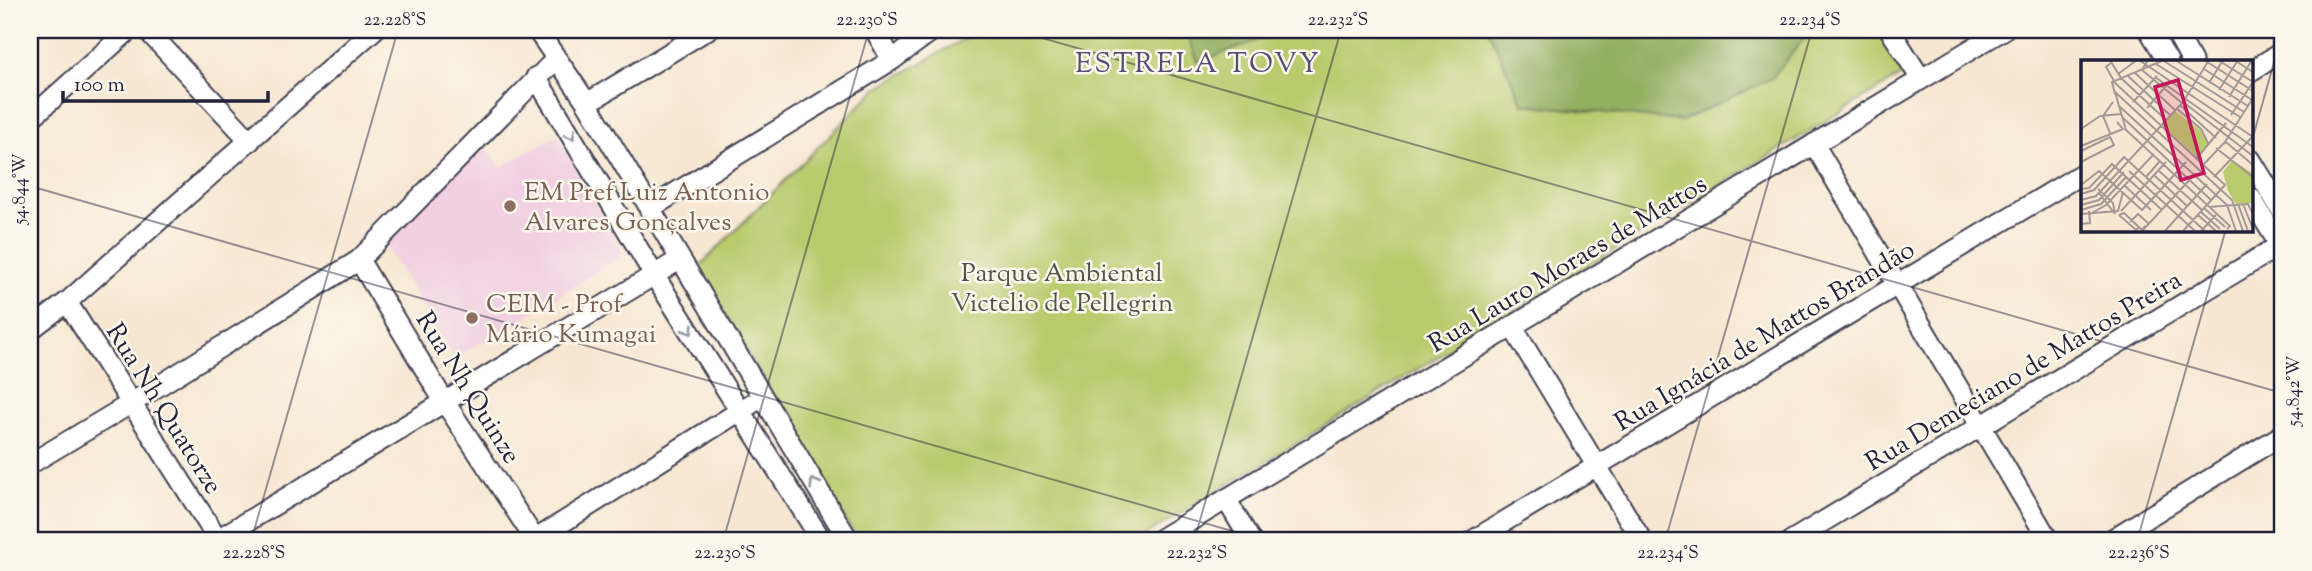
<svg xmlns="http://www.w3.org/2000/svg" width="2312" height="571" viewBox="0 0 2312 571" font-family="'Sorts Mill Goudy',serif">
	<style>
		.built { fill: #f1d0e2 }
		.green { fill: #bacb6e; stroke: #6e7654; stroke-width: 2 }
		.forest { fill: #93af61; stroke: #5a684e; stroke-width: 2 }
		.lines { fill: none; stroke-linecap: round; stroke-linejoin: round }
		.minor-casing { stroke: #424052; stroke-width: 23 }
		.minor { stroke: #fff; stroke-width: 19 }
		.oneway { stroke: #9c9ca7 }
		.ticks { fill: none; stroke: #22223b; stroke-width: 2; stroke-opacity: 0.45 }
		.education-dot { fill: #8d6e63; stroke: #fbf7ec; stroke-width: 2.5 }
		.labels { text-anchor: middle; stroke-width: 5; stroke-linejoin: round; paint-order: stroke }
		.education-label { font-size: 26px; fill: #785e54; stroke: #fbf7ec; text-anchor: start }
		.street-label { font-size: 26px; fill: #22223b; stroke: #fbf7ec }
		.park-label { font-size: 26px; fill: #50554a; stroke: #fbf7ec }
		.neighbourhood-label { font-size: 28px; letter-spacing: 2px; fill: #574c75; stroke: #fbf7ec }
		.inset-road { fill: none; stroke: #a29896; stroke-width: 2 }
		.view { fill: #c2185b; fill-opacity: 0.15; stroke: #c2185b; stroke-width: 3.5 }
		.inset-edge { fill: none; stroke: #22223b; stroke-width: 3.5 }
		.neatline { fill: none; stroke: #22223b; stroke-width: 2.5 }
		.ticks-label { font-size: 18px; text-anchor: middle; fill: #22223b }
	</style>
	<rect width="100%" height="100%" fill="#fbf7ec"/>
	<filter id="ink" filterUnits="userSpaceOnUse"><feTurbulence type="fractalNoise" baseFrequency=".0143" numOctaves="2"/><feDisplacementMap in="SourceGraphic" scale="14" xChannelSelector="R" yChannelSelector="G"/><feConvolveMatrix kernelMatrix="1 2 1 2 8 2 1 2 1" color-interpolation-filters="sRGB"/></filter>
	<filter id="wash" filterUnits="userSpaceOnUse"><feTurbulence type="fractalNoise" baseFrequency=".00686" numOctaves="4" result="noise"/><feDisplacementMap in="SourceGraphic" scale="28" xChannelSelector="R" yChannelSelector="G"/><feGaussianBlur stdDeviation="1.57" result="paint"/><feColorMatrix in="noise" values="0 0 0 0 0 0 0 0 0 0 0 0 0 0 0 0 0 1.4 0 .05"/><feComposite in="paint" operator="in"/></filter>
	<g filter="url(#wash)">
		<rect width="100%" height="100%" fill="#f7e7d2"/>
		<polygon class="built" points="557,135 624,254 517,323 454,358 385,245 483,144 501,167"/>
		<polygon class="green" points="980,30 1880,30 1905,73 1135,541 858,541 698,268 877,88"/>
		<g class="forest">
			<polygon points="1186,30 1286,30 1198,62"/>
			<polygon points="1488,30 1811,30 1772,78 1682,121 1523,104"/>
		</g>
	</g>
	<g filter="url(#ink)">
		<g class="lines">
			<g class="minor-casing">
				<g id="minor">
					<polyline points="147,30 250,141"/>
					<polyline points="537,30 587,103 849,541"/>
					<polyline points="875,30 892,60"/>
					<polyline points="1890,30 1921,79"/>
					<polyline points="2149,30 2168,61"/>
					<polyline points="2175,30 2192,61"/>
					<polyline points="2251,71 2282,52"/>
					<polyline points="536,77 654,275 822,541"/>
					<polyline points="587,103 707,30"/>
					<polyline points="30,119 129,30"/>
					<polyline points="1814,144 2049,541"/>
					<polyline points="2251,160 2282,211"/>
					<polyline points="2251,198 2282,249"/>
					<polyline points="649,209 892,60 933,30"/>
					<polyline points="359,260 444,401 536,541"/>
					<polyline points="67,302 219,541"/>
					<polyline points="1512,326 1642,541"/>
					<polyline points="30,330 67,302 374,30"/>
					<polyline points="30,464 130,404 359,260 556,59"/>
					<polyline points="1226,499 1251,541"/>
					<polyline points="215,541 679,260"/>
					<polyline points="533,541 751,404"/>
					<polyline points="1157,541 2003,30"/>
					<polyline points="1472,541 2083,173"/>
					<polyline points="1791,541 2282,244"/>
					<polyline points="2109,541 2282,435"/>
				</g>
			</g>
			<use href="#minor" class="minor"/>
		</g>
		<defs><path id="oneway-chevron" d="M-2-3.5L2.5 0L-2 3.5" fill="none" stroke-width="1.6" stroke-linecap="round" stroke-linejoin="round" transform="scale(1.75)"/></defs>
		<g class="oneway">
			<use href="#oneway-chevron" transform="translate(571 135) rotate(59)"/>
			<use href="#oneway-chevron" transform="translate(689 330) rotate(58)"/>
			<use href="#oneway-chevron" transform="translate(814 483) rotate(-121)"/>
		</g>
	</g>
	<path class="ticks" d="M1014,30L2282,393M2251,144L2282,34M30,186L1267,541M251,541L398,30M723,541L869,30M1194,541L1341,30M1665,541L1812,30M2137,541L2226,229"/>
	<g class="education-dot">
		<circle cx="510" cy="206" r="7"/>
		<circle cx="472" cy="318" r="7"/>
	</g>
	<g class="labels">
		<g class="education-label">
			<text x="524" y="200">EM Pref Luiz Antonio<tspan x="524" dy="30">Alvares Gonçalves</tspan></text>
			<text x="486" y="312">CEIM - Prof<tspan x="486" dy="30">Mário Kumagai</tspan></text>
		</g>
		<g class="street-label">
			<text transform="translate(1567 263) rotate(-31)" y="9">Rua Lauro Moraes de Mattos</text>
			<text transform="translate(1764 335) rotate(-31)" y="9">Rua Ignácia de Mattos Brandão</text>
			<text transform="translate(2023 370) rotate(-31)" y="9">Rua Demeciano de Mattos Preira</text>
			<text transform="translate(469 387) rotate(58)" y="9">Rua Nh Quinze</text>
			<text transform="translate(165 408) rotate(58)" y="9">Rua Nh Quatorze</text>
		</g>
		<g class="park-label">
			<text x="1062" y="281">Parque Ambiental<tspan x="1062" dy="30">Victelio de Pellegrin</tspan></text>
		</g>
		<g class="neighbourhood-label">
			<text x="1198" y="72">ESTRELA TOVY</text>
		</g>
	</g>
	<g transform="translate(2081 60)">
		<rect width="172" height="172" fill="#f7e7d2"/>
		<path d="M94,51L119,70L128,85L116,98L81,65ZM151,100L171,113V143L155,144L147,131L142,112Z" fill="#bacb6e"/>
		<path class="inset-road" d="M29,0L40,18L85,60M58,0L172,77M67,0L61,10L101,43M94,0L167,46M123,0L172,31M137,0L172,22M153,0L172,12M83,1L163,52M31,2L25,7L33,21M75,4L159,57M123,9L171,40M54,13L94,50M37,14L56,0M47,16L89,55M74,17L172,87M33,22L144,125L102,171M128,23L142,0M138,30L157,0M34,32L151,140L162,171M34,32L45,70L149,166L146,169M34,34L31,22L83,0M148,37L171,0M52,42L76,16M102,42L172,96M37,45L146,145L155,171M99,45L135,78M66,48L85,26M96,49L120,69L128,85M150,55L172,22M41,57L130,140M0,69L19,56L40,54M29,73L22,56L32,42M143,84L145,82L172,105M0,86L42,69L36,62M135,88L172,117M0,91L29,77L33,85L0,102M116,98L145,63M122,105L144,82L172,38M77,110L121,150M48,111L114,171M73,115L106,146M65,117L79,101M133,117L172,76M0,125L18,111L61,150L105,102M44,126L70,150M0,129L8,128L31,104L81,150M17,129L32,143L34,154L18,133M0,134L13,130L43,97L124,171M0,140L15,136L29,121L102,42L128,0M157,144L167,171M162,144L172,169M0,145L18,140L43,112M128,147L167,144L172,154M123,148L144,167M0,150L20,144L45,117M40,151L85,102M120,152L139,169M0,154L37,151L42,132M9,154L25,145L73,94M38,155L43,153L61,170L64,166M38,155L55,170L58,167M117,155L135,171M49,162L57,154L67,163M0,164L9,163L8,151M61,171L115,113M84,171L126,124M120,171L135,155"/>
		<path class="view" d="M97,20L123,113L100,120L74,27Z"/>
		<rect width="172" height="172" class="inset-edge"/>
	</g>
	<rect width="2312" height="571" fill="none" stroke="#fbf7ec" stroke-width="77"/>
	<path d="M63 91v10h205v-10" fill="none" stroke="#22223b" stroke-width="3.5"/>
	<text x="74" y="91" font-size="21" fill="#22223b" stroke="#fbf7ec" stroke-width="5" paint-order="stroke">100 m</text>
	<rect x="38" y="38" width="2236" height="494" class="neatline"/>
	<g class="ticks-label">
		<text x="395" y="25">22.228°S</text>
		<text x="867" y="25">22.230°S</text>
		<text x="1338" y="25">22.232°S</text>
		<text x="1810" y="25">22.234°S</text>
		<text transform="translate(19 189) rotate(-90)" y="6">54.844°W</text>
		<text transform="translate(2293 391) rotate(-90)" y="6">54.842°W</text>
		<text x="254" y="558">22.228°S</text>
		<text x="725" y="558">22.230°S</text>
		<text x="1197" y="558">22.232°S</text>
		<text x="1668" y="558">22.234°S</text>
		<text x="2139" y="558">22.236°S</text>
	</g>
</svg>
